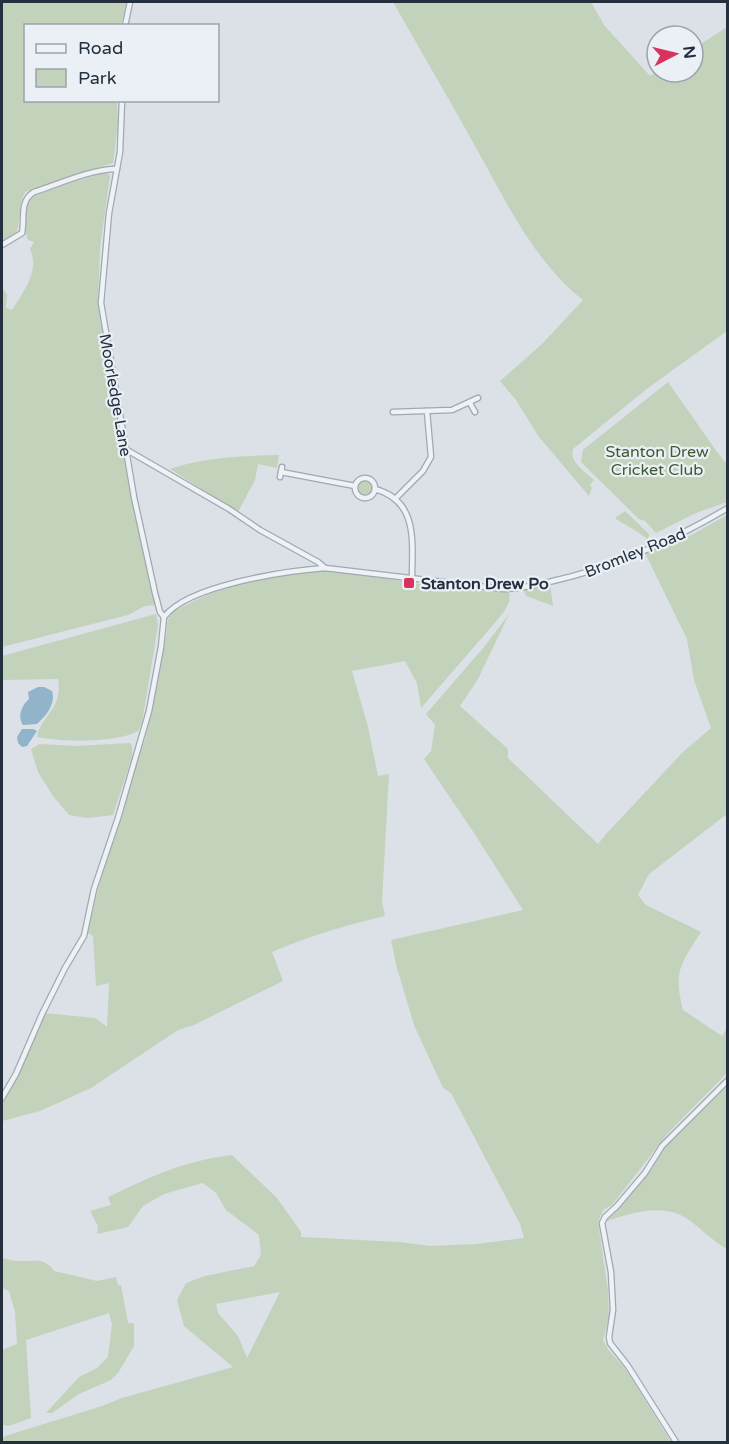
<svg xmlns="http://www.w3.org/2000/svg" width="729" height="1444" viewBox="0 0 729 1444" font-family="'Varela Round',sans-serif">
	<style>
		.green { fill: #c3d2bb; fill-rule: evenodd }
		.water { fill: #91b4cb }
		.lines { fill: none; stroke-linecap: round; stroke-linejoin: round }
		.minor-casing { stroke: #a0a8b1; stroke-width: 7 }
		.minor { stroke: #eef1f5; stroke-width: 4.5 }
		.poi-dot { fill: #db315e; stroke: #eaf0f5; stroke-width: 2 }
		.labels { text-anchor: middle; stroke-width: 4.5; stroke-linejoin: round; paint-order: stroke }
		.street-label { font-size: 16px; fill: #24303e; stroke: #eaf0f5 }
		.park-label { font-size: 16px; fill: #3d5b30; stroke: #eaf0f5 }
		.poi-label { font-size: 16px; font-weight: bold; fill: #24303e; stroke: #eaf0f5; text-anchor: start }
	</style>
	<rect width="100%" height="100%" fill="#dbe1e7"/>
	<g class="green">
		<path d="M2,2H127L121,25L26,26V100L117,101L118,123L113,163L25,192C18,206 21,219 16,234L2,241Z"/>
		<path d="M393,2H591L604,25L650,76L657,72H693V49L727,27V331L648,388L573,449C569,462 585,472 594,480L590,485L592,488L589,496L539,437L516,400L500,381L542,344L583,300C533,261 505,199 475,146C448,97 420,50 393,2Z"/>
		<path d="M103,173H107L110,176L100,248L98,305L130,492L155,605L145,606L128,615L2,647V287L7,295L6,308L12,310C24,290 40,272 30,249L34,242L28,240C23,226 23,207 32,195Z"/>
		<polygon points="668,382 717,452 727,464 727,502 696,513 656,533 645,521 639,519 581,462 583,450"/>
		<path d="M279,455L277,468L258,464L255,480L238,512L170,469C205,457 242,456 279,455Z"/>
		<circle cx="365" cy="488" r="8"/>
		<path d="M625,511L649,534L648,540C643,534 623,524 615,518Z"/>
		<path d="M727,515V814L649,874L638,895L646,905L701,932C681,964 673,971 683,1010L722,1036L727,1028V1073L668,1133L612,1205L603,1210L598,1222L608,1291L609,1317L603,1340L608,1349L627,1371L671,1442H2V1437L102,1406L122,1398L233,1367L184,1326L177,1300L186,1283L205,1276L254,1266L261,1255L259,1235L226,1210L216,1193L203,1183L164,1194L143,1206L128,1227L97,1234L98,1226L90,1211L111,1205L108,1197C152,1176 183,1161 232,1155L277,1198L301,1232V1237L399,1242L430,1246L476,1244L524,1238L520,1224L451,1093L443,1088L414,1025L397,968L391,940L523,910L474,833L424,759L431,751L435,725L426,714L484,647L509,614L478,679L460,706L508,749V758L598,844L608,832L682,753L711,728L694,680L687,639L645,553L686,538ZM280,1292L247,1358L238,1336L218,1313L216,1304Z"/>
		<path d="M333,570L432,586L497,592L509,591C512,602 505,610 499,618L421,708L417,683L405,661L352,671L368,727L378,776L389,774L382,901L385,916C346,925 309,936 272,952L283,981L194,1025L178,1030L91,1088L40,1111L2,1121V1103L20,1072L44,1013L95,1018L107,1027L109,983L96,986L93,936L88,933L98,889L143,744L145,740L166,637C167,629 166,620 171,614C175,610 182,607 187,605C229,581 285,573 333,570Z"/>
		<polygon points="550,584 553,606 526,596 524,590"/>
		<path d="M156,614L158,625L142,723L138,731C117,743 61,742 37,737C42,713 63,710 58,679L2,680V656Z"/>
		<polygon points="130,743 132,745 132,757 113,815 88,818 69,815 53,796 38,772 31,749 40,744 76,746"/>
		<path d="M727,1084V1249C711,1240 701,1228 686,1218C662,1203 630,1213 605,1222L648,1172L666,1145Z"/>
		<path d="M2,1258C8,1259 15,1262 22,1261C35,1261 46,1258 54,1271L97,1281L116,1277L118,1285H121L128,1323H134V1346L118,1373L111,1380L79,1394L52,1413H46L79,1377L97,1368L108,1357L112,1324L109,1313L26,1340L31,1418L9,1426L2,1425V1350L17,1344L15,1312L9,1291L2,1288Z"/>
	</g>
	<g class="water">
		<path d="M38,687H44L52,691C56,704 46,716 37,724L23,725C17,716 22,705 29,699L28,692Z"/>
		<polygon points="22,729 33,729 37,731 27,746 22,747 18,743 17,737"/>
	</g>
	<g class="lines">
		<g class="minor-casing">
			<g id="minor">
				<polyline points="125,26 130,2"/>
				<polyline points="122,100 120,152 109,213 101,303 134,497 155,593 160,612 164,617"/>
				<path d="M2,245L22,233C25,218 19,201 34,192C59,184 91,169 117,169"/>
				<polyline points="470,403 475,412"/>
				<polyline points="393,412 452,410 478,398"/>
				<path d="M127,450L229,509L260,530L318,562L325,568L503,589C520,589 536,585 553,581C615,567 672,541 728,508"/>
				<polyline points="281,472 355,486"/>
				<polyline points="280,477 282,467"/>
				<circle cx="365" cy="488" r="10"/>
				<path d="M375,489C419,501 412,543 412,579"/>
				<polyline points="396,498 423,471 431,457 427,411"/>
				<path d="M164,617C188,585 286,571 325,568"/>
				<polyline points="2,1098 16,1074 42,1014 65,968 84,936 94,889 118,818 149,711 161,647 164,617"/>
				<polyline points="676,1442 628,1366 610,1343 609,1337 613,1310 611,1272 602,1223 605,1217 617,1206 645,1173 662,1146 728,1080"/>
			</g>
		</g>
		<use href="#minor" class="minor"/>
	</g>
	<rect class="poi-dot" x="403" y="577" width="12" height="12" rx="3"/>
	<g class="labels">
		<g class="street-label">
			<text transform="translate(116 395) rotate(80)" y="6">Moorledge Lane</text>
			<text transform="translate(635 552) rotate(-22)" y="6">Bromley Road</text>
		</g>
		<g class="park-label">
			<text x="657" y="457">Stanton Drew<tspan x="657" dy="18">Cricket Club</tspan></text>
		</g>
		<g class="poi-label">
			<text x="421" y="589">Stanton Drew Po</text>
		</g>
	</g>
	<rect width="729" height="1444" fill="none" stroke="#24303e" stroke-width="6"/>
	<rect x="24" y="24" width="195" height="78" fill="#eaf0f5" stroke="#9ba3ac" stroke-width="1.5"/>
	<rect x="36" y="44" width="30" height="9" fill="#eef1f5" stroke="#9ba3ac" stroke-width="1.5"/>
	<text x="78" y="54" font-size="18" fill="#24303e">Road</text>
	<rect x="36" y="69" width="30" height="18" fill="#c3d2bb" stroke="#9ba3ac" stroke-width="1.5"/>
	<text x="78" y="84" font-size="18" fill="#24303e">Park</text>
	<g transform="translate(675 54) rotate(83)"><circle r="28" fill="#eaf0f5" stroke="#9ba3ac" stroke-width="1.5"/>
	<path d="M0-4.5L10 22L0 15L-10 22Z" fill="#db315e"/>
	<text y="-9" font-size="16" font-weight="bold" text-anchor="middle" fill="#24303e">N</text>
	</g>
</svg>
